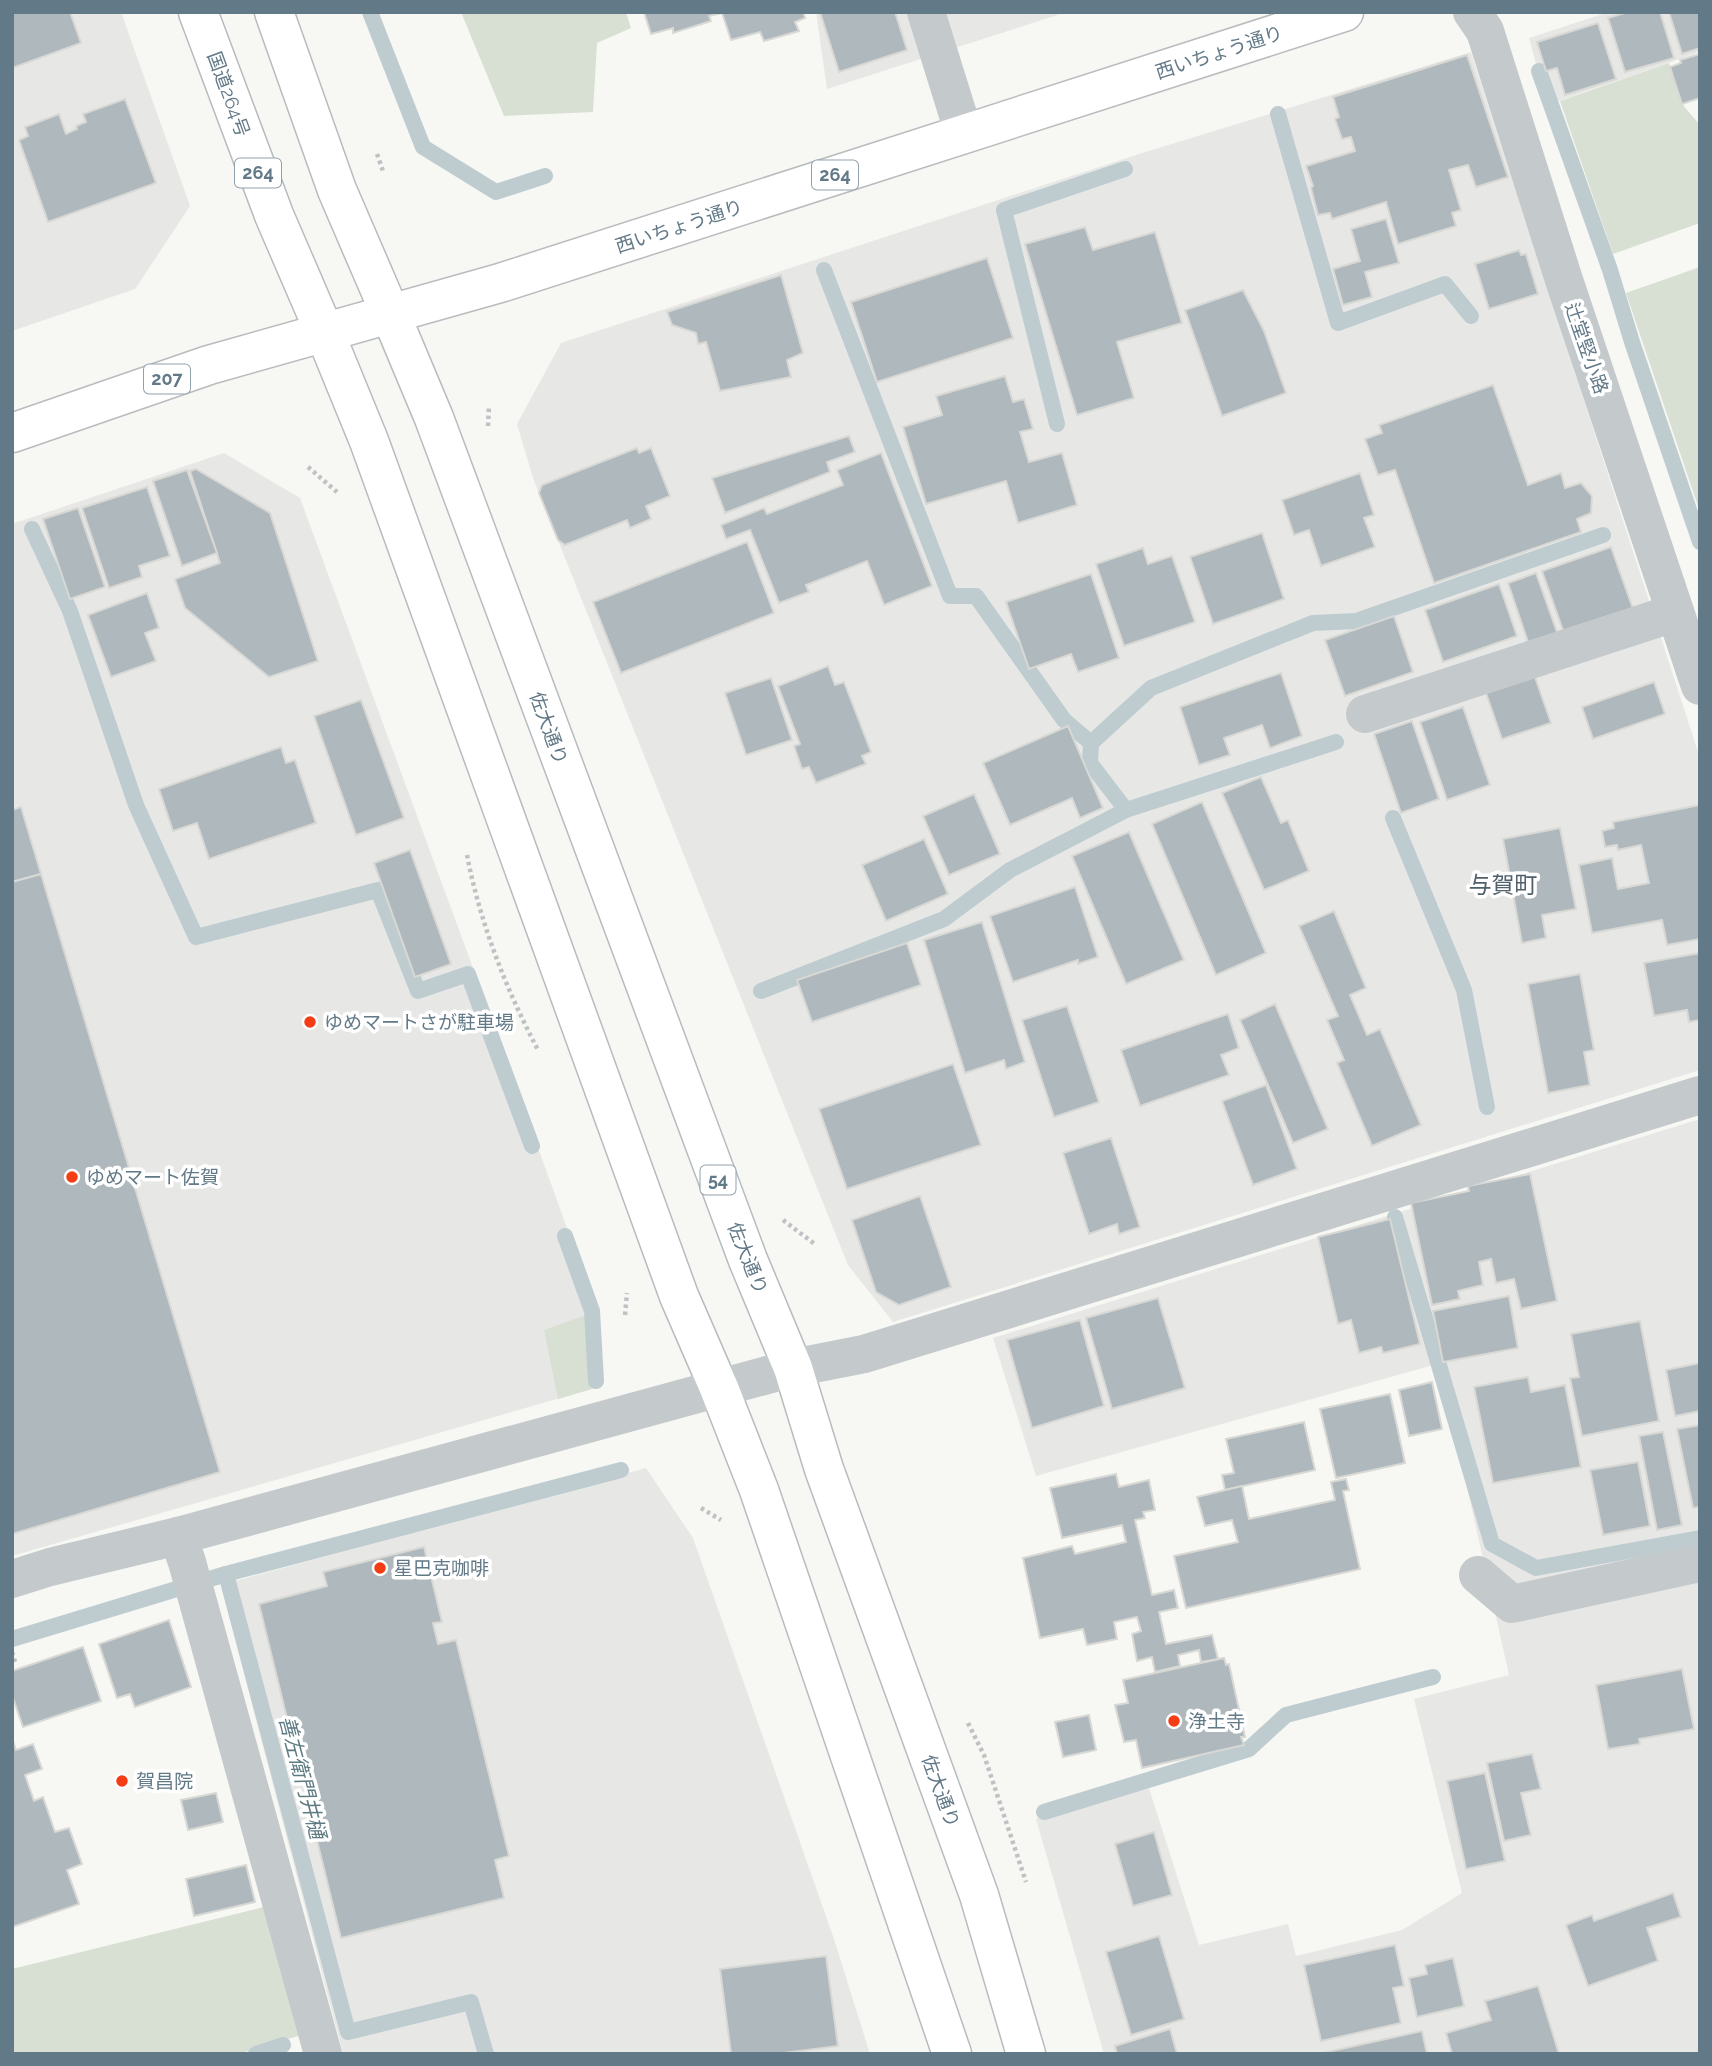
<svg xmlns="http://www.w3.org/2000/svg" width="1712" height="2066" viewBox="0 0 1712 2066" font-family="Raleway,'Noto Sans JP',sans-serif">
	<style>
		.built { fill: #e7e8e6 }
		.green { fill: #d8dfd3 }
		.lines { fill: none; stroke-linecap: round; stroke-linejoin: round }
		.stream { stroke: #beccd0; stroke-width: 16 }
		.building { fill: #aeb8bd; stroke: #d8d8d5; stroke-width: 2 }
		.major-casing { stroke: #b6bcbf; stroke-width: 41 }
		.highway-casing { stroke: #b8bcbf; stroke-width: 41 }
		.path { stroke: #bfc2c4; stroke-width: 4.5; stroke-dasharray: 3.5 3.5; stroke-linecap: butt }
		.minor { stroke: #c4c9cc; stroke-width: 38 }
		.major { stroke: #fff; stroke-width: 38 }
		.highway { stroke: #fff; stroke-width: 38 }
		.poi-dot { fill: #f53d15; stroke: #fff; stroke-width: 2.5 }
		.labels { text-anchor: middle; stroke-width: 7; stroke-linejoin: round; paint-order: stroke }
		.shield { fill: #fff; stroke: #91a1ab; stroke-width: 2 }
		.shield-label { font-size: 18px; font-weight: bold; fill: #627987 }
		.street-label { font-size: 19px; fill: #627987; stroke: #fff }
		.poi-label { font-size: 19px; fill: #627987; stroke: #fff; text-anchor: start }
		.water-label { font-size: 21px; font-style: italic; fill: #5e7b83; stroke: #fff }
		.quarter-label { font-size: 23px; fill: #51616b; stroke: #fff }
	</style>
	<rect width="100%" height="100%" fill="#f7f7f3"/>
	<g class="built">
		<polygon points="12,12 121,12 190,206 135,289 12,331"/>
		<polygon points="816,12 1067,12 827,89"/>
		<polygon points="1609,12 1700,12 1700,52 1547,105 1529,38"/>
		<polygon points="1471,52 1700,758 1700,1070 893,1322 848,1265 533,478 517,424 561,343 1139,154"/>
		<polygon points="224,453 300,498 476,976 597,1311 602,1386 12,1556 12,524"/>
		<polygon points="1700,1119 1700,2054 1104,2054 1036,1819 1148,1785 1199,1945 1288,1924 1296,1956 1402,1930 1462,1893 1414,1699 1509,1675 1444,1385 1437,1364 1036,1476 993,1338"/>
		<polygon points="646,1468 693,1538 834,1939 870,2054 343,2054 221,1585"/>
	</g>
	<g class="green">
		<polygon points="461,12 626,12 631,28 597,43 593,112 504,116"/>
		<polygon points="1669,63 1682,104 1700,125 1700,223 1613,254 1560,101"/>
		<polygon points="1700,267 1700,512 1626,293"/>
		<polygon points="597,1311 602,1386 558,1399 544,1330"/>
		<polygon points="268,1906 301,2035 238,2054 12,2054 12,1969"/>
	</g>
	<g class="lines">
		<g class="stream">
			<polyline points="370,12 423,147 496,192 545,176"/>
			<polyline points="1539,71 1610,270 1632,342 1700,542"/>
			<polyline points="1278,114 1338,323 1445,284 1471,316"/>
			<polyline points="824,270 950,596 976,596 1064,720 1091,743"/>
			<polyline points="1057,424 1004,210 1125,169"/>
			<polyline points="32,529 70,611 136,805 196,937 378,890 418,991 468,974 532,1146"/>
			<polyline points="1126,810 1090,763 1091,743 1151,688 1313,623 1356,621 1603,535"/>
			<polyline points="1393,818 1464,990 1487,1107"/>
			<polyline points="761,991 944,919 1010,870 1126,810 1336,742"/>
			<polyline points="1395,1217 1492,1544 1536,1568 1700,1538"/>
			<polyline points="565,1236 592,1311 596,1381"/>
			<polyline points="226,1574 621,1470"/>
			<polyline points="12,1639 226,1574 348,2032 471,2002 486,2054"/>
			<polyline points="1044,1812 1249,1749 1286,1715 1433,1677"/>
			<polyline points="256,2054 283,2045"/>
		</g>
	</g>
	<g class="building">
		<polygon points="12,12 70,12 81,43 12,68"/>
		<polygon points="644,12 803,12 805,18 795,22 799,31 764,41 760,32 731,40 722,13 709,16 711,21 673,33 673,28 651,34"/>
		<polygon points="820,12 895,12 907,50 839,72"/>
		<polygon points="1628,12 1660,12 1674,58 1625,72 1608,18"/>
		<polygon points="1669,12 1700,12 1700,48 1682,54"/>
		<polygon points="1598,23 1616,79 1565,95 1557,68 1546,71 1537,42"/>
		<polygon points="1700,54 1700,98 1682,104 1670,67 1681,63 1680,60"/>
		<polygon points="1467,55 1508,177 1476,187 1468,165 1449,170 1461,210 1452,213 1456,226 1398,244 1386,202 1332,219 1330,213 1318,215 1311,188 1313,186 1306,166 1355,151 1351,137 1342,139 1335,119 1339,117 1333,97"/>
		<polygon points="125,99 156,183 48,222 19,140 28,136 25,127 59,114 66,134 77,129 76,126 86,122 83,114"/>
		<polygon points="1386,219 1399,263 1365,272 1372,297 1343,305 1333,269 1360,261 1351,229"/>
		<polygon points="1085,227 1093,250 1155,232 1182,323 1117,342 1134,398 1077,415 1025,244"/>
		<polygon points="1519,250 1521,255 1526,254 1538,294 1489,309 1475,264"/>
		<polygon points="987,258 1013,338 877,382 851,302"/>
		<polygon points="781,275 803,353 787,360 791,377 720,391 706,342 698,344 696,333 672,325 667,312"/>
		<polygon points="1243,290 1264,331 1286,393 1222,416 1185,310"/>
		<polygon points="1005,376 1013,402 1024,399 1033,429 1020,432 1029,462 1062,453 1077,505 1018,523 1006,481 926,504 903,427 942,415 936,396"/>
		<polygon points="1493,385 1528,485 1561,473 1565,488 1581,483 1592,496 1591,513 1577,519 1581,532 1434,583 1395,470 1378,475 1365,439 1382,433 1379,425"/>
		<polygon points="849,436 855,452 827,462 830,472 725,513 712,478"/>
		<polygon points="637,448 639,453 651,448 670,496 646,506 651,519 630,528 627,520 565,545 558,540 539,493 542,485"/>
		<polygon points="881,453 932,586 884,605 867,561 806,585 809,592 779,603 750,530 726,539 721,525 764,508 767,514 843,485 837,470"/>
		<polygon points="196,469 270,513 318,661 269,677 185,608 175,579 220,563 190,471"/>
		<polygon points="187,470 217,553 182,566 153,481"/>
		<polygon points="1360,473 1374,515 1364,518 1375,547 1321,566 1309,530 1294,535 1282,500"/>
		<polygon points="147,487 170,556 139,566 142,577 109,588 82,508"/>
		<polygon points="78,508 105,587 70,599 43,519"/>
		<polygon points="1262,533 1284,599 1213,624 1190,557"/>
		<polygon points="747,542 774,613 621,673 593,602"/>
		<polygon points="1611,547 1633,609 1564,633 1542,571"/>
		<polygon points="1143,548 1148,564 1172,556 1195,622 1124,646 1096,564"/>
		<polygon points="1536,573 1558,635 1529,645 1508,583"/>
		<polygon points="1091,574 1119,658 1078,672 1071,654 1029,669 1006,602"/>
		<polygon points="1499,584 1517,636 1443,662 1425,610"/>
		<polygon points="147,593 159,628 145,633 156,661 111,677 88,615"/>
		<polygon points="1394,616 1413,672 1345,696 1325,640"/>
		<polygon points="828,666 835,685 844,682 871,752 862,756 866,764 816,783 809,767 802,769 794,746 800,744 778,686"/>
		<polygon points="1281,673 1302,736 1270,748 1262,725 1224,738 1230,755 1199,765 1180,707"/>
		<polygon points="1535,677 1551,723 1502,739 1486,693"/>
		<polygon points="771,678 792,740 746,755 725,693"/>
		<polygon points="1654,682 1665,714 1593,739 1582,707"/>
		<polygon points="361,700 404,818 356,835 314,716"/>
		<polygon points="1463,707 1490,785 1447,800 1420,722"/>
		<polygon points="1412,721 1439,799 1401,813 1374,734"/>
		<polygon points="1068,726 1103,808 1080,818 1072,798 1010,825 983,763"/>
		<polygon points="281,747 286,763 295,760 316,823 209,859 197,823 173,831 159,789"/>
		<polygon points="1261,777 1281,823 1288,820 1309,871 1264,890 1222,793"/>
		<polygon points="974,794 1000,854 949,875 923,816"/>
		<polygon points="1202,802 1266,953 1216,975 1152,824"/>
		<polygon points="1700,805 1700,939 1667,945 1662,920 1592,933 1579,865 1612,858 1618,889 1649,883 1641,845 1618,850 1617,845 1605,847 1602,831 1614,828 1613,822"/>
		<polygon points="21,807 41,874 12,882 12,810"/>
		<polygon points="1560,828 1576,909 1542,915 1546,938 1522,943 1503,839"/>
		<polygon points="1129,832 1184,960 1126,984 1072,856"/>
		<polygon points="924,839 948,894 886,921 862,865"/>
		<polygon points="410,850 451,964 415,977 374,863"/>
		<polygon points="41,874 220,1472 12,1534 12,882"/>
		<polygon points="1075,887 1098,957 1078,964 1078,960 1013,982 990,916"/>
		<polygon points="1334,911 1366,988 1350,995 1367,1035 1380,1029 1421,1125 1372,1146 1337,1063 1344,1060 1327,1020 1338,1016 1299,926"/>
		<polygon points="982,922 1025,1062 1006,1069 1004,1060 965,1073 924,940"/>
		<polygon points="907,943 921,985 812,1022 797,980"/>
		<polygon points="1700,953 1700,1020 1689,1022 1687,1010 1654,1016 1644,963"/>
		<polygon points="1580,974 1594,1050 1584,1052 1590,1085 1548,1093 1528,984"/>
		<polygon points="1275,1004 1328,1129 1293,1143 1240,1020"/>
		<polygon points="1067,1006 1099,1102 1054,1117 1022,1020"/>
		<polygon points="1228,1014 1239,1048 1221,1055 1229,1075 1140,1106 1121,1050"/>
		<polygon points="953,1064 981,1145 847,1189 819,1109"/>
		<polygon points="1266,1085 1297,1169 1253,1185 1222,1101"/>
		<polygon points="1111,1138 1140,1227 1119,1234 1117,1224 1089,1234 1063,1153"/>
		<polygon points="1530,1174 1557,1301 1521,1309 1514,1279 1496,1283 1491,1259 1479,1262 1483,1285 1458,1291 1460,1299 1432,1305 1411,1203 1469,1191 1468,1186"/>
		<polygon points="920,1196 951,1287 899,1305 876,1292 852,1220"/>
		<polygon points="1390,1219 1420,1344 1383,1353 1381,1347 1359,1353 1351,1320 1338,1324 1318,1237"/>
		<polygon points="1509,1296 1518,1348 1443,1362 1433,1311"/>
		<polygon points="1158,1298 1185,1388 1112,1409 1086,1318"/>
		<polygon points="1080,1320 1104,1406 1032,1428 1007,1340"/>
		<polygon points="1640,1321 1659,1421 1582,1436 1570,1378 1579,1377 1571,1334"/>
		<polygon points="1700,1363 1700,1411 1675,1416 1666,1370"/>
		<polygon points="1528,1377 1531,1392 1565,1385 1581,1467 1493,1483 1474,1387"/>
		<polygon points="1432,1382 1442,1429 1409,1436 1399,1390"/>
		<polygon points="1390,1394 1405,1463 1336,1478 1320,1409"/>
		<polygon points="1304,1422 1315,1470 1225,1490 1222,1475 1234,1473 1226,1439"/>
		<polygon points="1700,1425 1700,1507 1693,1508 1677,1429"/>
		<polygon points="1663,1432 1682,1525 1657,1530 1639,1436"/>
		<polygon points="1638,1462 1650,1526 1603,1535 1590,1470"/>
		<polygon points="1116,1474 1119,1487 1149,1480 1155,1510 1143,1512 1145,1518 1135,1520 1152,1595 1174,1590 1178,1608 1159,1612 1166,1644 1212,1635 1218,1659 1201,1662 1199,1650 1178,1655 1180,1666 1155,1672 1152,1657 1137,1661 1132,1634 1141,1631 1137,1617 1114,1622 1117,1639 1087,1645 1083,1629 1040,1638 1023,1558 1072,1546 1075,1554 1126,1542 1122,1525 1062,1538 1050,1488"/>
		<polygon points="1346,1479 1349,1490 1343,1491 1360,1569 1186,1608 1174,1556 1238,1542 1232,1520 1205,1526 1197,1497 1242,1486 1249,1519 1335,1500 1331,1482"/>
		<polygon points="424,1547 442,1622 433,1623 438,1644 456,1640 509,1856 495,1860 504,1898 341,1938 259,1604 327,1586 323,1572"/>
		<polygon points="169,1620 191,1687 135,1707 130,1694 117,1698 99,1644"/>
		<polygon points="83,1647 101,1701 23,1727 12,1695 12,1671"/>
		<polygon points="1224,1658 1226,1665 1229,1664 1245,1737 1241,1737 1244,1745 1142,1768 1136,1740 1124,1742 1115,1705 1128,1703 1123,1680"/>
		<polygon points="1682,1669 1694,1729 1639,1739 1640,1744 1608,1749 1596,1685"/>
		<polygon points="1089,1715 1096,1750 1063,1757 1055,1722"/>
		<polygon points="12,1738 16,1750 33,1744 42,1769 25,1775 34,1801 43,1797 55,1832 69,1828 82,1864 67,1870 79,1904 12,1927"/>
		<polygon points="1532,1754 1541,1789 1521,1793 1531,1835 1504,1841 1487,1763"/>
		<polygon points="1485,1773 1505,1861 1466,1869 1447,1781"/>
		<polygon points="216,1793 223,1822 188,1830 181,1800"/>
		<polygon points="1154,1832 1172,1895 1133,1906 1115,1844"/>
		<polygon points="246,1865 255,1902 194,1916 186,1879"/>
		<polygon points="1673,1893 1681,1917 1647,1928 1658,1961 1588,1986 1566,1925 1592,1915 1594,1921"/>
		<polygon points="1159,1936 1184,2019 1131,2035 1106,1952"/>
		<polygon points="1395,1945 1404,1986 1393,1988 1401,2023 1321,2041 1304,1965"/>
		<polygon points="826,1956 838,2046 776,2054 731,2054 720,1969"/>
		<polygon points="1453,1958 1464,2006 1417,2017 1409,1978 1427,1974 1425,1965"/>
		<polygon points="1538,1986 1559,2054 1452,2054 1446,2033 1491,2020 1485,2001"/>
		<polygon points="1170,2029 1177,2054 1117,2054 1115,2046"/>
		<polygon points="1422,2031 1427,2054 1323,2053"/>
	</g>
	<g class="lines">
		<g class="major-casing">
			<g id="major">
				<polyline points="390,313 434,418 748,1260 793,1368 824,1469 979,1895 1026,2054"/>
				<polyline points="324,331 369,441 679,1296 719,1388 759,1490 952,2054"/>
			</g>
		</g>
		<g class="highway-casing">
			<g id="highway">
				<polyline points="198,12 274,215 324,331"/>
				<polyline points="274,12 337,190 390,313"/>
				<polyline points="12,433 209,365 500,283 1344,12"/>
			</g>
		</g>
		<g class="path">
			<polyline points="377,154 383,171"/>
			<polyline points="488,426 489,406"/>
			<polyline points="308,467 337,492"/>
			<path d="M467,855C480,923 506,989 538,1050"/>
			<polyline points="783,1220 816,1245"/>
			<polyline points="625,1315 627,1293"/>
			<polyline points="701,1508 721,1520"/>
			<polyline points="12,1652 15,1662"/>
			<polyline points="968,1723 984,1755 1026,1882"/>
		</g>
		<g class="minor">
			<polyline points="926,12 964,134"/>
			<polyline points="1472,12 1485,31 1564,280 1700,686"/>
			<polyline points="1365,714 1674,613"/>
			<polyline points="178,1536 187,1562 323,2054"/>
			<polyline points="1478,1575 1512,1604 1700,1563"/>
			<polyline points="12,1579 50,1567 178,1536 793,1368 864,1354 1700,1095"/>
		</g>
		<use href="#major" class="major"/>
		<use href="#highway" class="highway"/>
	</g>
	<g class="poi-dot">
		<circle cx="310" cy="1022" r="7"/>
		<circle cx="72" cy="1177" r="7"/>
		<circle cx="380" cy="1568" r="7"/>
		<circle cx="1174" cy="1721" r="7"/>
		<circle cx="122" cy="1781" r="7"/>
	</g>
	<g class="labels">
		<g class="shield">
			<rect x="235" y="158.5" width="46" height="29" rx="5"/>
			<rect x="812" y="160.5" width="46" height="29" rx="5"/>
			<rect x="144" y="364.5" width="46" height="29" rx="5"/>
			<rect x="700.5" y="1165.5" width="35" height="29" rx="5"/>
		</g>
		<g class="shield-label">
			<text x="258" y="179">264</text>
			<text x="835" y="181">264</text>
			<text x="167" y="385">207</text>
			<text x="718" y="1186">54</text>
		</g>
		<g class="street-label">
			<text transform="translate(1219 52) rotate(-18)" y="7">西いちょう通り</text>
			<text transform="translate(229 94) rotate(70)" y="7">国道264号</text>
			<text transform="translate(679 226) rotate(-18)" y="7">西いちょう通り</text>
			<text transform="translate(1587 348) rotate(71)" y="7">辻堂竪小路</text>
			<text transform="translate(549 728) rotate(70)" y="7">佐大通り</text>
			<text transform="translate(748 1258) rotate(68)" y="7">佐大通り</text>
			<text transform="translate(941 1791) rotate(70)" y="7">佐大通り</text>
		</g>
		<g class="poi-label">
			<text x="324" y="1029">ゆめマートさが駐車場</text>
			<text x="86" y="1184">ゆめマート佐賀</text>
			<text x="394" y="1575">星巴克咖啡</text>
			<text x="1188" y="1728">浄土寺</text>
			<text x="136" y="1788">賀昌院</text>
		</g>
		<g class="water-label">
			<text transform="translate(302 1777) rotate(75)" y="7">善左衛門井樋</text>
		</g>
		<g class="quarter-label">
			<text x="1503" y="893">与賀町</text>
		</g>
	</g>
	<rect width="1712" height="2066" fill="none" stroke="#627987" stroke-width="28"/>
</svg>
